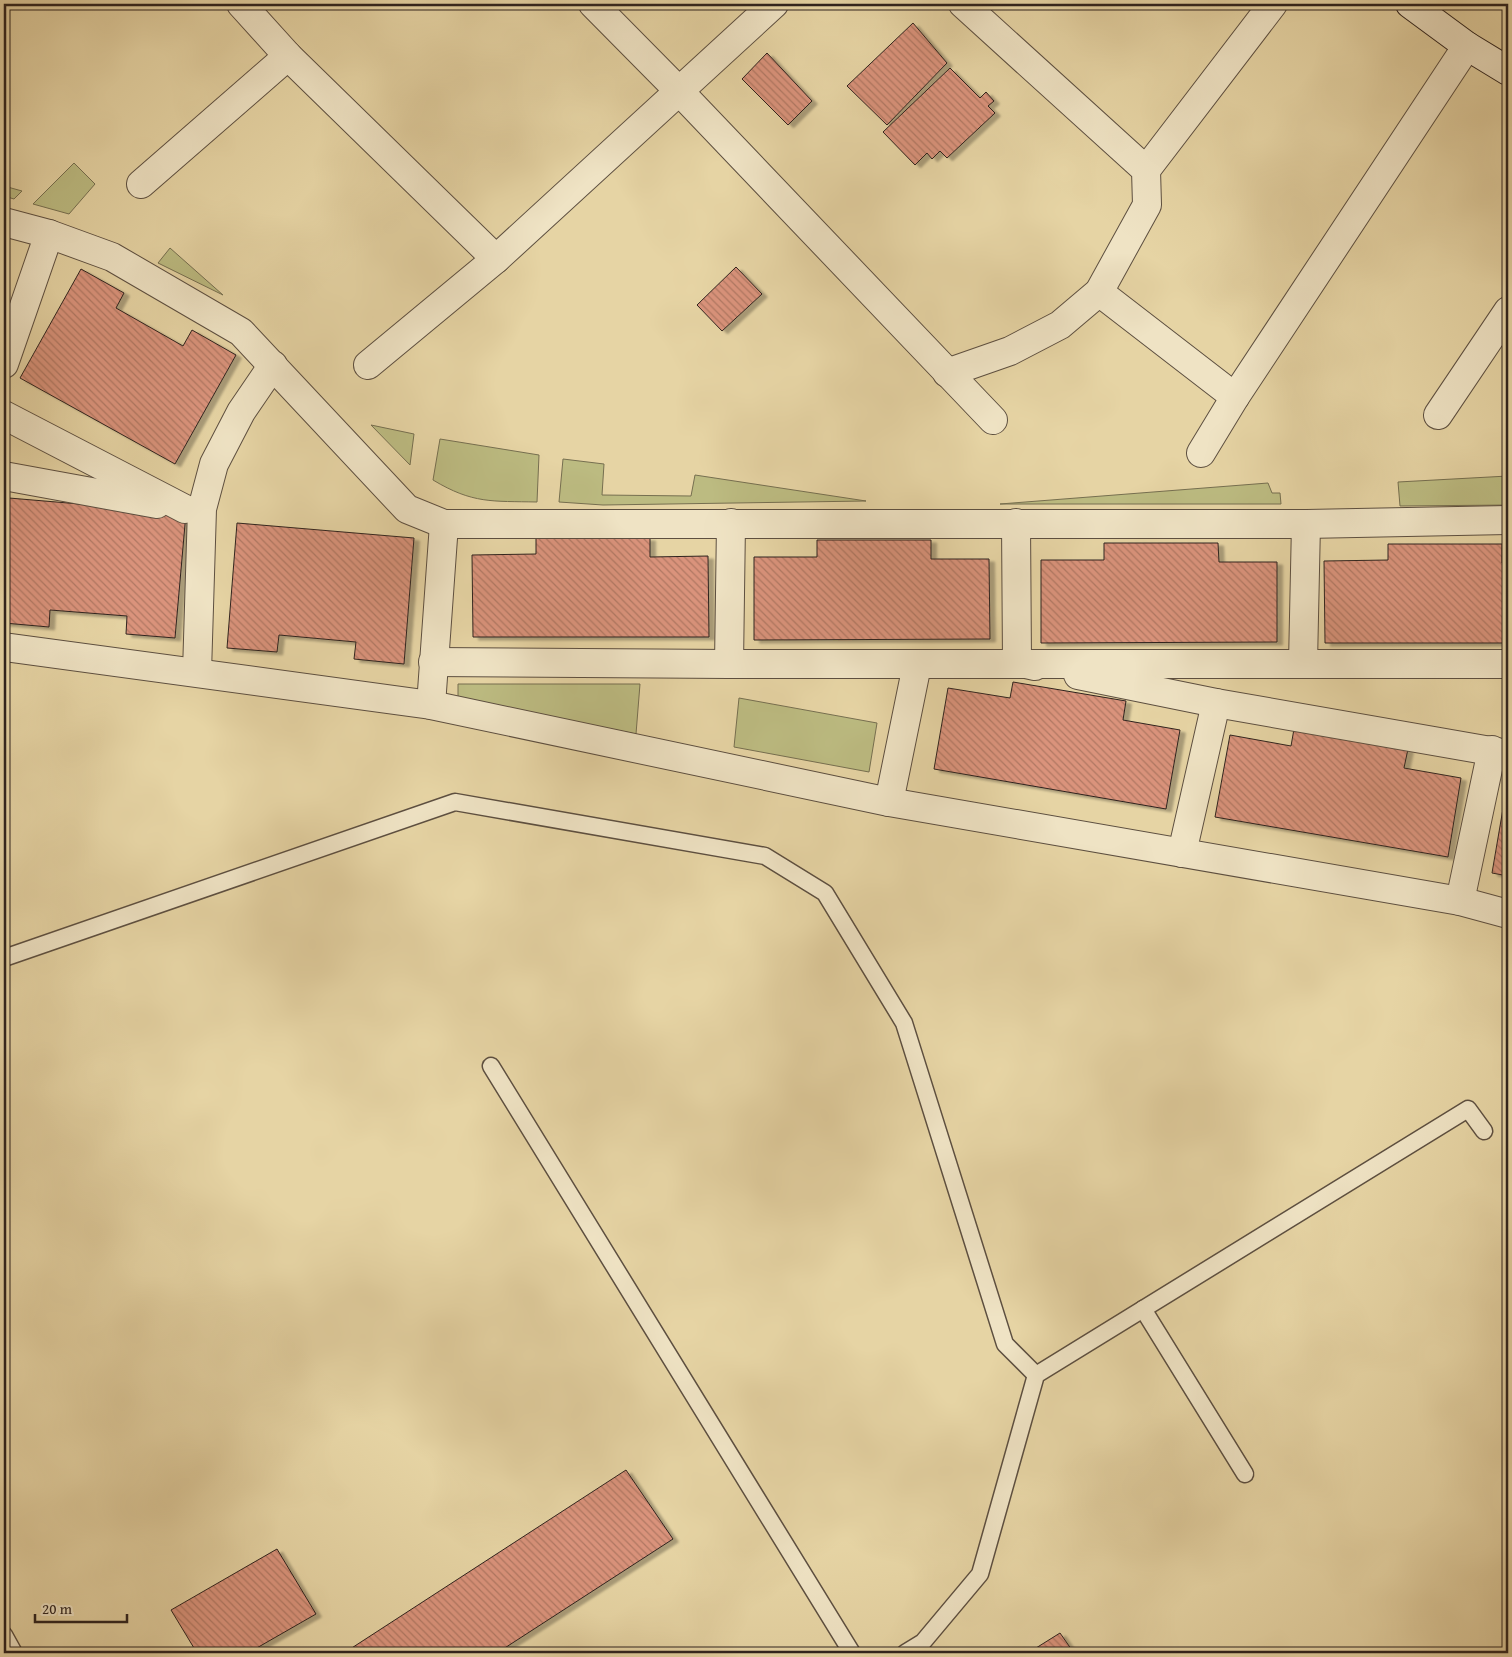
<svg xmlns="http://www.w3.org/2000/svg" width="1512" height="1657" viewBox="0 0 1512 1657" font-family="'Gentium Book Plus',serif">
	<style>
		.green { fill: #bcbb81; stroke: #766f50 }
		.building { fill: url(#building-back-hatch); stroke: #2f231e; filter: url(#shadow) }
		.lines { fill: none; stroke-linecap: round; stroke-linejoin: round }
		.lane-casing { stroke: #5d4f40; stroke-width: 19 }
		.street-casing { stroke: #5d4f40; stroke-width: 30 }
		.secondary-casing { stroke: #2f231e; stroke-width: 30 }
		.lane { stroke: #efe3c4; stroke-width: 16 }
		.street { stroke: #efe3c4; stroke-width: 28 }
		.secondary { stroke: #efe3c4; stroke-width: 28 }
	</style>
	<defs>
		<pattern id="building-back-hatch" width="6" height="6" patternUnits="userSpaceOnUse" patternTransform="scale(1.25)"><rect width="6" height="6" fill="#da937b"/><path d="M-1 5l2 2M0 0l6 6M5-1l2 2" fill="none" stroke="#b17864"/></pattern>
		<filter id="shadow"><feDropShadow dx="5.5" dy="3" stdDeviation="1" flood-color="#0004"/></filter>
	</defs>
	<rect width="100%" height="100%" fill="#e6d4a4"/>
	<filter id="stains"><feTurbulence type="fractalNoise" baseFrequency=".004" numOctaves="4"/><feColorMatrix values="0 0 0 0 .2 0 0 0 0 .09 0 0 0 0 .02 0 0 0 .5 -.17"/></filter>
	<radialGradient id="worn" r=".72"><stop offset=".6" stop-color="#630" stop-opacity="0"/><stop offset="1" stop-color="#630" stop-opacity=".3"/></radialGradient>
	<g class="green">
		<polygon points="74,163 95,184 69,214 33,204"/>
		<polygon points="4,187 4,186 22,191 14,199 4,196"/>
		<polygon points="170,248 223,295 158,263"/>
		<polygon points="371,425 414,434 410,465"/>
		<path d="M440,439L539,455L537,502C492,501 473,504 433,480Z"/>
		<polygon points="563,459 604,464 602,495 691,496 695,475 866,501 603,505 559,502"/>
		<polygon points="1508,476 1508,505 1400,506 1398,482"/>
		<polygon points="1268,483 1272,493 1280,493 1281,504 1000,504"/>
		<polygon points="458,684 640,684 636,734 458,699"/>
		<polygon points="739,698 877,723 869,772 734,747"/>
	</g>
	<g class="building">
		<polygon points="913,23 947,63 887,125 847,86"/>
		<polygon points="767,53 812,101 788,125 742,79"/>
		<polygon points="950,68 980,98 986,92 994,101 988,106 995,113 947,158 940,151 932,159 927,153 915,165 883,132"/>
		<polygon points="736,267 762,294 722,331 697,305"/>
		<polygon points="81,269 124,293 116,308 183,346 192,330 236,355 175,464 20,378"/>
		<polygon points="9,498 186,513 175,638 126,634 127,616 50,610 49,627 4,623 4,557"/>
		<polygon points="237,523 414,538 404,664 354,659 356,642 279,635 277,652 227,648"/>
		<polygon points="536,538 650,538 650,557 708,556 709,637 473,637 472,555 536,554"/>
		<polygon points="817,540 931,540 931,559 989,559 990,639 754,640 754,557 817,557"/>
		<polygon points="1104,543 1218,543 1219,562 1277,562 1277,642 1041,643 1041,560 1104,560"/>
		<polygon points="1388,544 1502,544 1502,563 1508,563 1508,643 1325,643 1324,561 1388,560"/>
		<polygon points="1013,682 1126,701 1123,720 1180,730 1166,809 934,769 948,688 1010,698"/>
		<polygon points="1294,729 1408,749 1404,768 1461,778 1448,857 1215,817 1230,735 1291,746"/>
		<polygon points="1506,791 1508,792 1508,876 1492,873"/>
		<polygon points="626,1470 673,1539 497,1653 344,1653"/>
		<polygon points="277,1549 316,1614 248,1653 197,1653 171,1610"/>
		<polygon points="1060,1633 1074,1653 1028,1653"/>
	</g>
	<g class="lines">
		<g class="lane-casing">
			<g id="lane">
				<polyline points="4,958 455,802 765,856 825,893 904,1023 1005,1344 1036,1375"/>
				<polyline points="491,1066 852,1653"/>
				<polyline points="1143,1309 1245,1474"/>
				<polyline points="4,1635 14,1653"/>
				<polyline points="905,1653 923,1642 980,1574 1036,1375 1468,1109 1484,1131"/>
			</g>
		</g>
		<g class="street-casing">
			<g id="street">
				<polyline points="241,4 288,56 496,259"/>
				<polyline points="593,4 680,92 993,420"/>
				<polyline points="1146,170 1273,4"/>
				<polyline points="141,184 288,56"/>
				<polyline points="4,222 49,234 112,257 241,332 407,509 444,524 1306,524 1508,520"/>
				<polyline points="1099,292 1235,397"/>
				<polyline points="4,364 49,234"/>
				<polyline points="368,365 496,259 774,4"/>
				<polyline points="947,373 1010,351 1060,325 1099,292 1147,205 1146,170 963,4"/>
				<polyline points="4,415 185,509"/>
				<polyline points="1438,415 1508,311"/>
				<polyline points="1201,453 1235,397 1467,46"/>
				<polyline points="4,476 157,504"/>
				<polyline points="731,523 729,664 1508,664"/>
				<polyline points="1016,523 1017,662 1035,666"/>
				<polyline points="4,647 431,705 889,802 1460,901 1508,914"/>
				<polyline points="433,662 729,664"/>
				<polyline points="1303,663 1306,524"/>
				<polyline points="197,672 202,509 214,464 241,412 273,365"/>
				<polyline points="1078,675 1216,703 1508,754"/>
				<polyline points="431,705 444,524"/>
				<polyline points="889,802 917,665"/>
				<polyline points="1182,853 1216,703"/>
				<polyline points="1460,901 1492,750"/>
			</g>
		</g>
		<g class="secondary-casing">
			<polyline id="secondary" points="1410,4 1467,46 1508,71"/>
		</g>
		<use href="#lane" class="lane"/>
		<use href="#street" class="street"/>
		<use href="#secondary" class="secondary"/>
	</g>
	<rect width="1512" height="1657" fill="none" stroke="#e6d4a4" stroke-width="20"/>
	<rect x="5" y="5" width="1502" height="1647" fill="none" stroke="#2f231e" stroke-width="2.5"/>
	<rect x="10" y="10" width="1492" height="1637" fill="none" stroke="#2f231e"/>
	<path d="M35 1614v8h92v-8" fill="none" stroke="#2f231e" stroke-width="2.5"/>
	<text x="42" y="1614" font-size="15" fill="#2f231e" stroke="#efe3c4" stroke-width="4" paint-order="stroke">20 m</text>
	<rect width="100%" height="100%" filter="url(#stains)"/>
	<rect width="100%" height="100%" fill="url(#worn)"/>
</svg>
